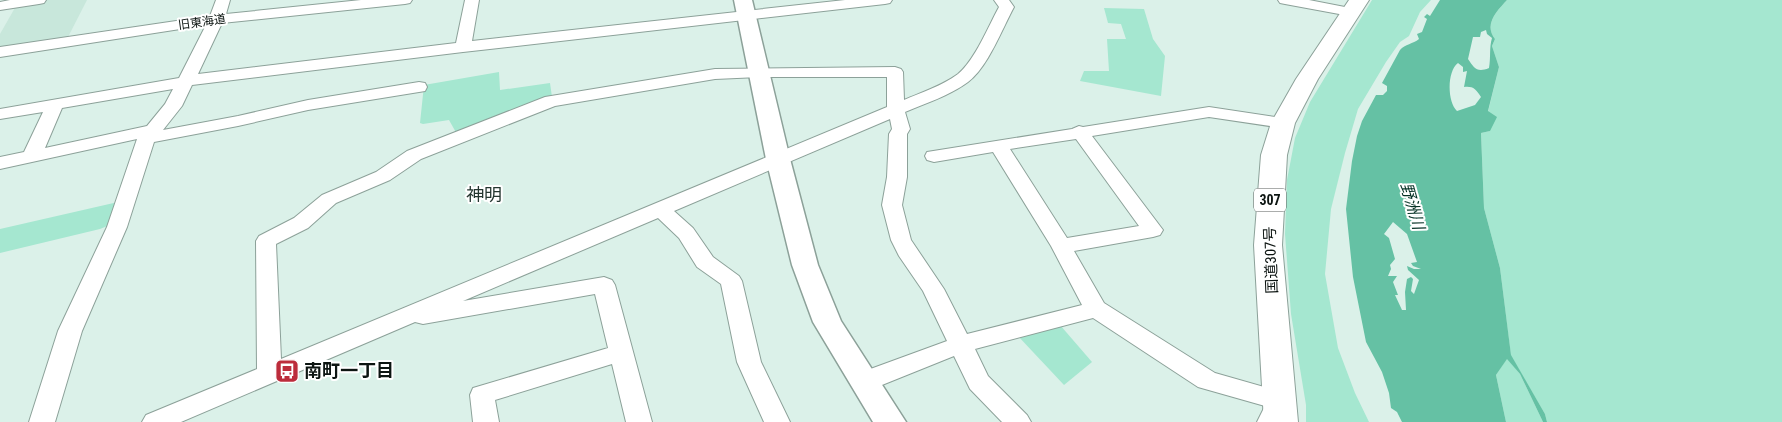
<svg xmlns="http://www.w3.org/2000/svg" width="1782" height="422" viewBox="0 0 1782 422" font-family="'Roboto Condensed','Noto Sans JP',sans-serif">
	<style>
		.built { fill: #c8e7db }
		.green { fill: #a5e7d0 }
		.water { fill: #65c1a4; fill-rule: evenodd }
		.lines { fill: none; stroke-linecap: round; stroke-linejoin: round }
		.minor-casing { stroke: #8ca199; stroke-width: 2 }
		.tertiary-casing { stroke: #8ca199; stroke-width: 3 }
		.trunk-casing { stroke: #8ca199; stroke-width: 2 }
		.minor { fill: #fff; fill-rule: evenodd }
		.tertiary { fill: #fff; fill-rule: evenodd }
		.trunk { fill: #fff; fill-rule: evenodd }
		.labels { text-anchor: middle; stroke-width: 4; stroke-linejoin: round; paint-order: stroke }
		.far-street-label { font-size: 12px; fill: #0d1512; stroke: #fff }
		.shield { fill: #fff; stroke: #565b59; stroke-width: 1 }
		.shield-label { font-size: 14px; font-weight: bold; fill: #0d1512 }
		.street-label { font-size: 15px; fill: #0d1512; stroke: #fff }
		.water-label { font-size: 16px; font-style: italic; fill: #053125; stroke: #fff }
		.quarter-label { font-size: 18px; fill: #243630; stroke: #fff }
		.near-poi-label { font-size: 18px; font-weight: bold; fill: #0d1512; stroke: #fff; text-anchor: start }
	</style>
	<rect width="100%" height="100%" fill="#dbf1e9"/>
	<polygon class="built" points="44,0 87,0 67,39 0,50 0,34 16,6"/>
	<g class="green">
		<polygon points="1372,0 1431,0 1420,12 1409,36 1400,42 1386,62 1358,109 1345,153 1331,209 1325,274 1338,348 1355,393 1369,422 1306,422 1306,405 1291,314 1285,234 1287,180 1295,138 1310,102"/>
		<path d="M1507,0H1782V422H1547L1545,414L1511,356L1500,268L1484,208L1481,133L1490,131L1488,112L1499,67L1492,46L1495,39C1483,24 1498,10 1507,0Z"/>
		<polygon points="1104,8 1144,9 1153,39 1165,56 1161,96 1080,81 1084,71 1109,71 1107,39 1126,39 1121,24 1108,23"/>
		<polygon points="499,72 500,90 550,83 552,97 458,136 449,120 423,124 420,123 424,85"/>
		<polygon points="118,202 112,224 100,229 0,253 0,229"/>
		<polygon points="1060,325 1092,362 1064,385 1018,336"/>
		<polygon points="1507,358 1520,374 1543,422 1506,422 1496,375"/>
	</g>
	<path class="water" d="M1440,0H1507C1498,10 1483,24 1495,39L1492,46L1499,67L1488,111L1497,117L1490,131L1481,133L1484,208L1500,268L1511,355L1545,414L1547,422H1543L1520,374L1507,359L1496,375L1506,422H1402L1397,412L1391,408L1389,393L1382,372L1366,342L1353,277L1346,209L1352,161L1357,136L1362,121L1376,95H1383L1387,91V86L1382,83L1400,50C1405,44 1413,44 1419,39L1417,34L1422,32L1427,19L1424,17L1427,14L1430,16ZM1486,30L1487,34L1492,38C1489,48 1491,57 1489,68C1477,73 1474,68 1468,59L1473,37H1480L1481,32ZM1458,63L1463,67V72L1467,71L1464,87C1473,86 1476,89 1481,97L1475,105L1457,111C1447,102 1447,71 1458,63ZM1393,222L1407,234L1417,262L1411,263L1413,266L1421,269H1414L1407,266L1408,270L1419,280L1414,294L1411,291L1413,279L1411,277L1407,279L1405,292L1406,310H1402L1395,295H1398L1393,282L1397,276H1388L1391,269L1390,265L1395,259L1389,238L1384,234Z"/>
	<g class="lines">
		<g class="minor-casing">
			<g id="minor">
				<polygon points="10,0 46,0 44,3 39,4 0,10 0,2"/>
				<path d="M216,0H230L226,14L361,0H412L410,3L405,4L222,23L198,74L456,43L465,0H479L472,41L845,0H892L890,3L885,4L463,52L192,85L182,106L163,130L238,116L308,100L419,82L425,83L427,87L425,91L419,92L308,110L238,126L154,142L127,227L82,331L55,422H29L58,331L107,227L137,139L0,169V157L24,152L43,112L0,119V109L179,78L206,25L0,57V47L210,16ZM173,89L165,104L147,126L45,148L62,108Z"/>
				<path d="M994,0H1009L1014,7C1002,29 988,67 968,82C949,96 926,103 905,112L910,129L907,134V177L902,205L911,240L944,289L967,334L1082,305L1051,246L993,152L934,162L927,160L925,156L927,152L1072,129L1079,126L1083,127L1209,107L1289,119L1292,123L1289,127L1283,128L1209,117L1092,136L1163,230L1160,235L1153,237L1074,251L1104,303L1215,373L1289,394L1292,401L1283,422H1257L1265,406L1198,387L1093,318L975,349L988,376L1027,415L1031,422H1002L970,389L954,356L872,389L863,391L854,389L851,382L854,375L947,341L923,291L899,256L891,240L882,205L887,177L889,134L892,129L890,119L674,211L693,228L713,257L739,276L742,281L761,362L790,422H764L737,362L721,284L697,267L679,238L658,218L463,301L604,277L612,280L615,285L652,422H626L612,364L495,400L499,422H473L470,395L473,388L608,348L595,294L423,324L415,322L181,422H142L146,415L257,369L256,241L259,236L294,218L322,195L376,172L407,151L545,97L715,69L895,67L901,69L903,72L904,100C922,92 942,86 958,74C975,60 988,27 999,7ZM759,77H887V107L281,359L276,244L308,228L336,203L390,180L421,159L555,106L715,79ZM1076,139L1139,226L1067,238L1010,149Z"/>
				<polygon points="1278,0 1309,0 1350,8 1355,9 1357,12 1355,15 1350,16 1285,4 1280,3"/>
			</g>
		</g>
		<g class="tertiary-casing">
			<polygon id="tertiary" points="734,0 752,0 790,159 818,265 841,321 906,422 873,422 813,322 792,265 766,159"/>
		</g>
		<g class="trunk-casing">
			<polygon id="trunk" points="1349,0 1369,0 1318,79 1295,123 1287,155 1282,245 1298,422 1264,422 1254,245 1261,155 1271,123 1296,79"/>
		</g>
		<use href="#minor" class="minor"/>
		<use href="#tertiary" class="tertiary"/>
		<use href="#trunk" class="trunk"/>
	</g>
	<defs>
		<g id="bus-square" transform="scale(1.25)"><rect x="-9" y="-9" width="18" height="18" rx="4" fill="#bc2c3b" stroke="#fff"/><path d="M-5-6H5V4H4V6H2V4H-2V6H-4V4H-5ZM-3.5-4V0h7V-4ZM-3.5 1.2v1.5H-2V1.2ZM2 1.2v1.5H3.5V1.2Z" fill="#fff"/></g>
	</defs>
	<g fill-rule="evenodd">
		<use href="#bus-square" x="287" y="371"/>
	</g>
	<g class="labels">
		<g class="far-street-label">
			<text transform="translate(202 22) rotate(-8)" y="4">旧東海道</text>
		</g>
		<rect class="shield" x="1254" y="188.5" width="32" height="23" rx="4"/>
		<g class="shield-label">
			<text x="1270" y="205">307</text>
		</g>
		<g class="street-label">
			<text transform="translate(1271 260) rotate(-92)" y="5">国道307号</text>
		</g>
		<g class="water-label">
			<text transform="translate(1413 206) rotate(74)" y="6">野洲川</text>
		</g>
		<g class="quarter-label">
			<text x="484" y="201">神明</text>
		</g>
		<g class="near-poi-label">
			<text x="304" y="377">南町一丁目</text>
		</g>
	</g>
</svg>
